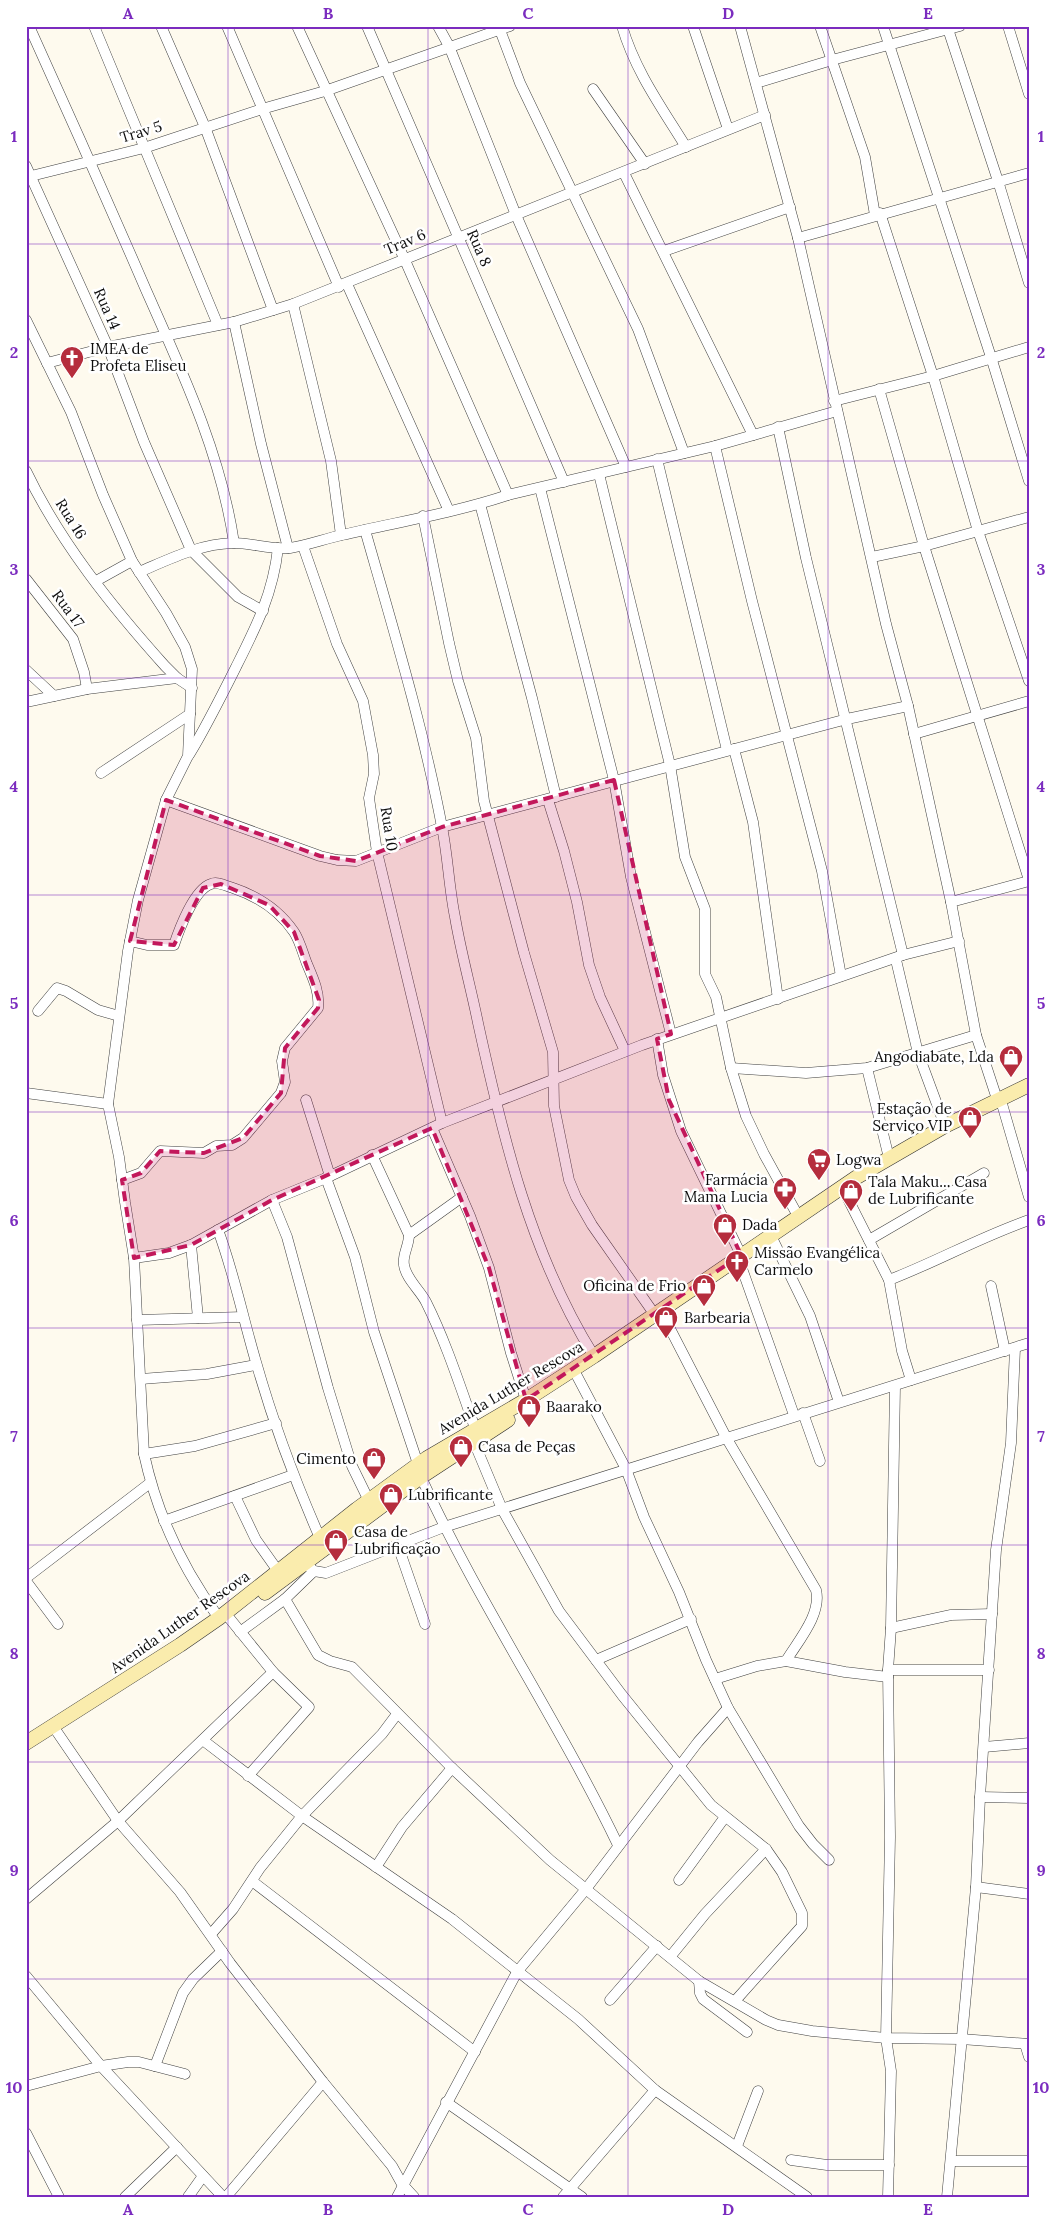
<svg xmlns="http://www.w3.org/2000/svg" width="1055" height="2223" viewBox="0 0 1055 2223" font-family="Lora,serif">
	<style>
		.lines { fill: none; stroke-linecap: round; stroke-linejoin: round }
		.street-casing { stroke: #404040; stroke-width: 11 }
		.secondary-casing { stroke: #2f2f2f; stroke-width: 15 }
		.street { stroke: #fff; stroke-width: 10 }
		.secondary { stroke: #faecad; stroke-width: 14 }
		.marked { fill: #c2185b; fill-opacity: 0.2; stroke: #c2185b; stroke-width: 4; stroke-dasharray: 10 6; stroke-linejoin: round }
		.grid { fill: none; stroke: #7b2cbf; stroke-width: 1; stroke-opacity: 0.55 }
		.labels { text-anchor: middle; stroke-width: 5; stroke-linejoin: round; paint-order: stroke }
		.street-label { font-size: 15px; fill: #0d0d0d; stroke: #fff }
		.poi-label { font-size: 15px; fill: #0d0d0d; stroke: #fff; text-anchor: start }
		.neatline { fill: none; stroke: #7b2cbf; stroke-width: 2 }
		.grid-label { font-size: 16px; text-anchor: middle; font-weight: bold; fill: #7b2cbf }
	</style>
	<rect width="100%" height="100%" fill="#fefaee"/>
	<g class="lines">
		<g class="street-casing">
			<g id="street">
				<path d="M29,26C69,114 108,202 146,290C182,371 221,454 234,543"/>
				<polyline points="94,26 218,325"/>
				<polyline points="161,26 205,127 273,310"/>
				<polyline points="227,26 339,287"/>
				<polyline points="297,26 404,258 508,495"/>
				<polyline points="367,26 564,482"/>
				<polyline points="438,26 449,46 516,215 626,467"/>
				<path d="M622,26C635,71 662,108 686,147"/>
				<polyline points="693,26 728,129"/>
				<polyline points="740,26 798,238 886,624 908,706 951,902 976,1035 997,1099"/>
				<polyline points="820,26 865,157 875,215"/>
				<polyline points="883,26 991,357 1029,481"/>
				<polyline points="947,26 998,181 1029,283"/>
				<polyline points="1008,26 1029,94"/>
				<polyline points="500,30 520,83 638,329 684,453"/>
				<polyline points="756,83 832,60 960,26"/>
				<polyline points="593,89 645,164"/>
				<polyline points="26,166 108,347 144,442 191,550 238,597 263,611"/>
				<polyline points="624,173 753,435"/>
				<polyline points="27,177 144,148 262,109 325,91 510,26"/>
				<polyline points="880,213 933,376 978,531 1029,681"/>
				<polyline points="798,238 1029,173"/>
				<polyline points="664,251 790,207"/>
				<polyline points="347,284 449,511"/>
				<polyline points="293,304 331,461 341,535"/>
				<path d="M26,320L71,412L103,495L132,561L166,613L185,647L192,669L188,756L166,800L138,900L128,951L108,1104L119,1157L125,1202L134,1258L144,1454C157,1514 182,1568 219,1618"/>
				<polyline points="234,322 261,444 288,548"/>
				<polyline points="47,363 108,347 234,322 293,304 765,115"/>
				<polyline points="879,389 924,546 1029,880"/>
				<polyline points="834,401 933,376 1029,347"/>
				<polyline points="778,427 806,558 903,955"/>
				<polyline points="715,446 752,601 822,871 841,976"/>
				<polyline points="657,459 727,750"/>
				<path d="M26,471C60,542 112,607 165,666L177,678L192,688"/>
				<polyline points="599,474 670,765 685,857 705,909 705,974 716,997 731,1068 746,1116 764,1154 798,1216"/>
				<polyline points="540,488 614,780 631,877 671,1034"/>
				<polyline points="480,504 532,698 556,797"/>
				<polyline points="423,516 449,643 458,681 476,738 484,801 524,953 553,1052 554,1106 569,1180 576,1197 592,1225 655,1315"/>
				<path d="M365,530C393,628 423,727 442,827C448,857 449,888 455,917C461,953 471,988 478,1023C503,1138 531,1255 594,1356"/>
				<polyline points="303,546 337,644 363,701 373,755 374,774 369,798 377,852 442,1123"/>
				<polyline points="872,557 924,546 1029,517"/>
				<path d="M139,572C170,559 199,544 233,543C252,543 271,550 290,548C308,545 324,539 342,535C397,522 454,513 508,495L715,446L837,411"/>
				<polyline points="26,579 73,639 84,672 87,689"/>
				<polyline points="96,581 132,561"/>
				<polyline points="26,670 54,696"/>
				<polyline points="26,702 87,689 177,678"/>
				<polyline points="914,734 1029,701"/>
				<polyline points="734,749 753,822 778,999"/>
				<path d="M189,755C206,727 221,697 236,667C256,627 273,594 278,548"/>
				<polyline points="101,773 190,714"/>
				<polyline points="166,800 320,856 337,860 356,861 442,827 847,719 908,706"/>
				<polyline points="548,800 564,851 577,902 589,965 600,997 625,1051"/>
				<polyline points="951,902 1029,881"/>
				<polyline points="896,960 918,1053 945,1126"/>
				<polyline points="38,1011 57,988 66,991 98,1010 119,1016"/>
				<polyline points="657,1039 663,1075 681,1131 741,1255"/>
				<polyline points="731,1068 806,1073 867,1068 976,1035"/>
				<polyline points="867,1068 889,1158"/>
				<polyline points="26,1093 108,1104"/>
				<polyline points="306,1100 330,1176"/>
				<polyline points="1002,1104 1029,1197"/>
				<polyline points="432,1128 470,1216 489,1268 511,1353 526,1400"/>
				<path d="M372,1155L409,1235C409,1246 402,1255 404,1265C406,1279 420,1290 426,1302C446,1342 460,1386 475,1428"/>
				<polyline points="326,1178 355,1257 374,1332 418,1464"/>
				<path d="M122,1180L141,1173L160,1151L204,1153L216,1146L232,1145L243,1138L281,1093L285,1082L282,1061L285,1048L318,1008C320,993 313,978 307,964C303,954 300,941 294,932C279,910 257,896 233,888C226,886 217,881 211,884C194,889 179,930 174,945H147L130,941"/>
				<polyline points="845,1193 889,1280 902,1351 911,1380"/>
				<polyline points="272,1200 287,1237 328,1388 352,1466 371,1505"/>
				<path d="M218,1230C234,1273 243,1318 256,1362C273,1422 295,1481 320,1538"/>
				<polyline points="409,1235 462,1197"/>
				<polyline points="773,1240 810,1316 839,1402"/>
				<polyline points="869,1240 984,1173"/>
				<polyline points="191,1245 198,1318"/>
				<polyline points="134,1258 169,1253 191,1245 272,1200 326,1178 442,1123 642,1045 903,955 959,941"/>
				<polyline points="740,1263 794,1415"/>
				<path d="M889,1280C936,1262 980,1237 1029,1220"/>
				<polyline points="991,1286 1005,1351"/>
				<path d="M664,1317L727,1439L816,1590C822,1614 798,1641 786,1661"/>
				<polyline points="137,1320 243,1317"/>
				<polyline points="577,1376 626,1469 644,1517 679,1592 706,1660 728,1708 799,1826 813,1844 829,1860"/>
				<polyline points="141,1379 207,1374 256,1365"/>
				<polyline points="803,1413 820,1461"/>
				<polyline points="474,1442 502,1509 559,1611 622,1695 711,1805 766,1849 782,1872 802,1913 802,1926 735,2001"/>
				<polyline points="144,1454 195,1446 276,1423"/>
				<path d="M421,1477C479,1604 558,1720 618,1845"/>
				<polyline points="235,1496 256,1540 278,1571"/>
				<polyline points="164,1521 293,1475"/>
				<polyline points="398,1546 425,1624"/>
				<polyline points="305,1563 314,1571 326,1573 444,1527 1029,1343"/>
				<polyline points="26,1578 150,1483"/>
				<polyline points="26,1581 58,1624"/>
				<polyline points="285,1599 314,1571"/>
				<polyline points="230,1619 273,1672 309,1707 248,1776"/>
				<polyline points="891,1628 951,1615 992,1614"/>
				<polyline points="240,1632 285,1599 318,1655 330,1661 352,1667 452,1768 550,1860 699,1981 766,2020 778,2025 812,2031 886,2038 961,2039 1029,2044"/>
				<polyline points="596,1660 691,1619"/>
				<polyline points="888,1670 989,1670"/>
				<polyline points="715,1679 757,1666 786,1661 845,1672 888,1677"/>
				<polyline points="57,1732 118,1821 180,1892 230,1963 323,2082 392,2166 402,2184 414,2197"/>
				<polyline points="204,1741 302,1816 452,1919 578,2019 655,2090 807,2197"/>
				<polyline points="984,1747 1029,1743"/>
				<polyline points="980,1797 1029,1798"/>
				<polyline points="376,1867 402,1827 452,1768"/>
				<polyline points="679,1880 725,1817"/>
				<polyline points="252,1881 475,2052"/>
				<polyline points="976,1887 1029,1894"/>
				<polyline points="26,1899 118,1821 273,1672"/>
				<polyline points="211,1934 233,1909 260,1868 302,1816 382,1734 397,1714"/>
				<polyline points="670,1957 705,1914 766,1849"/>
				<polyline points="26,1976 101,2066 223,2197"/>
				<polyline points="699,1981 700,1993 703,1999 747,2032"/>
				<polyline points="610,2000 657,1946"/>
				<polyline points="1025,2044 1029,2057"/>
				<polyline points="155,2066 183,1993 193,1979 222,1951"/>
				<polyline points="26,2086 101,2066 128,2062 139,2062 185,2074"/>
				<polyline points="446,2102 582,2197"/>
				<polyline points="26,2133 59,2197"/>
				<polyline points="737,2146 758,2091"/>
				<polyline points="791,2160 827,2165 889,2165"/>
				<polyline points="952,2161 1029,2161"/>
				<polyline points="125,2197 177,2147"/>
				<polyline points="188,2197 203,2176"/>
				<polyline points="226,2197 323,2082"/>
				<polyline points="397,2197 517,1972 586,1889 698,1742 728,1708"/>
				<polyline points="563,2197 655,2090"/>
				<polyline points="888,2197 891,2071 886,2038 890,1837 888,1670 891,1628 895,1386"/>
				<polyline points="947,2197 976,1887 980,1797 996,1550 1011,1443 1015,1348"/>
			</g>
		</g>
		<g class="secondary-casing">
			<g id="secondary">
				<polyline points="265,1593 421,1477 508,1420"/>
				<polyline points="26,1743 180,1645 219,1618 357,1509 427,1458 526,1400 594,1356 857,1177 945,1126 1029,1085"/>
			</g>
		</g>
		<use href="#street" class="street"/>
		<use href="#secondary" class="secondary"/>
	</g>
	<path class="marked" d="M614,780L671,1034L657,1039L669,1100L741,1255L526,1400L489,1268L432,1128L272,1200L191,1245L134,1258L122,1180L141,1173L160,1151L204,1153L243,1138L281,1093L285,1048L318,1008L319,1000L294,932L269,905L221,884L203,888L174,945L130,941L166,800L320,856L356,861L442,827Z"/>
	<path class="grid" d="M228,26V2197M428,26V2197M628,26V2197M828,26V2197M26,244H1029M26,461H1029M26,678H1029M26,895H1029M26,1112H1029M26,1328H1029M26,1545H1029M26,1762H1029M26,1979H1029"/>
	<defs>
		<g id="church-pin" transform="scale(1.25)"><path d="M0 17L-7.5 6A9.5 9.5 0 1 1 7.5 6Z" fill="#b52d3d" stroke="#fff"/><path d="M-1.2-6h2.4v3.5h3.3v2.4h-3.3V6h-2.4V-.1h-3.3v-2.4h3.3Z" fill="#fff"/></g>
		<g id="shop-pin" transform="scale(1.25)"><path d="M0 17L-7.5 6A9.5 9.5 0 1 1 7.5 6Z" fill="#b52d3d" stroke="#fff"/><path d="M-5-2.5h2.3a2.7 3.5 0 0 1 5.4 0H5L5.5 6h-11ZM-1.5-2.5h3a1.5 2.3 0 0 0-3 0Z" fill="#fff"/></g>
		<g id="supermarket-pin" transform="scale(1.25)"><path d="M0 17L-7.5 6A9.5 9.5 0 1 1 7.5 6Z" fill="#b52d3d" stroke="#fff"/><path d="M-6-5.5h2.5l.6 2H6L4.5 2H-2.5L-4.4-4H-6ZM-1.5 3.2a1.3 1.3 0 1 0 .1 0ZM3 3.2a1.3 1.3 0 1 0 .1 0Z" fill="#fff"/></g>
		<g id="pharmacy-pin" transform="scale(1.25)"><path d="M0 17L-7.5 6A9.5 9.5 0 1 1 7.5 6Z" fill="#b52d3d" stroke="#fff"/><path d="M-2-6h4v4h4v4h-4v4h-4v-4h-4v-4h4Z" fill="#fff"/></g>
	</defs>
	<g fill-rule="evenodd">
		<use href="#church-pin" x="72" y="358"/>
		<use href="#shop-pin" x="1011" y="1057"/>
		<use href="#shop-pin" x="970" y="1118"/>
		<use href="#supermarket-pin" x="819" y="1160"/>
		<use href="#pharmacy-pin" x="785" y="1189"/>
		<use href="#shop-pin" x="851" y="1191"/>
		<use href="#shop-pin" x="725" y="1225"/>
		<use href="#church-pin" x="737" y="1262"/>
		<use href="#shop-pin" x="704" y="1286"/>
		<use href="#shop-pin" x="666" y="1318"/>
		<use href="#shop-pin" x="529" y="1407"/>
		<use href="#shop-pin" x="461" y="1447"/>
		<use href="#shop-pin" x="374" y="1459"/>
		<use href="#shop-pin" x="391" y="1495"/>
		<use href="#shop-pin" x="336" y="1541"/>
	</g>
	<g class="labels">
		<g class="street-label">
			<text transform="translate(141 132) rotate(-17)" y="5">Trav 5</text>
			<text transform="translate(405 242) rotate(-23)" y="5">Trav 6</text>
			<text transform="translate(479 248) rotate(66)" y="5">Rua 8</text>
			<text transform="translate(107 309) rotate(66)" y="5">Rua 14</text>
			<text transform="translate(71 519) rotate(58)" y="5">Rua 16</text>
			<text transform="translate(68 609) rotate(53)" y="5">Rua 17</text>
			<text transform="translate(389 829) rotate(81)" y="5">Rua 10</text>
			<text transform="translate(511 1388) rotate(-31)" y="5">Avenida Luther Rescova</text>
			<text transform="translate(180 1622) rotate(-35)" y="5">Avenida Luther Rescova</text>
		</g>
		<g class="poi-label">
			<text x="90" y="354">IMEA de<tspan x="90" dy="17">Profeta Eliseu</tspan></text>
			<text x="994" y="1062" text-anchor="end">Angodiabate, Lda</text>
			<text x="952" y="1114" text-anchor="end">Estação de<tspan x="952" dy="17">Serviço VIP</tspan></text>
			<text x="836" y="1165">Logwa</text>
			<text x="768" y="1185" text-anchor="end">Farmácia<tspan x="768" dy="17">Mama Lucia</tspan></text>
			<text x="868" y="1187">Tala Maku... Casa<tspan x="868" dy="17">de Lubrificante</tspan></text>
			<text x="742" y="1230">Dada</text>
			<text x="754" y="1258">Missão Evangélica<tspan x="754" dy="17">Carmelo</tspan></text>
			<text x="686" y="1291" text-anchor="end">Oficina de Frio</text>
			<text x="684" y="1323">Barbearia</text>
			<text x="546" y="1412">Baarako</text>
			<text x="478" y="1452">Casa de Peças</text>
			<text x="356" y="1464" text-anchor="end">Cimento</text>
			<text x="408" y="1500">Lubrificante</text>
			<text x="354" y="1537">Casa de<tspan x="354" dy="17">Lubrificação</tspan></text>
		</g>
	</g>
	<rect width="1055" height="2223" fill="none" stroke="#ffffff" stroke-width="55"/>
	<rect x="28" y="28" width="1000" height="2168" class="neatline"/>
	<g class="grid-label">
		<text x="128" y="19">A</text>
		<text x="328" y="19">B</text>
		<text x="528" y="19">C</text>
		<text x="728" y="19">D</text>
		<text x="928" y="19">E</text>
		<text x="14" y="142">1</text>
		<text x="1041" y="142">1</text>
		<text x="14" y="358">2</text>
		<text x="1041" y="358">2</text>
		<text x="14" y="575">3</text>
		<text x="1041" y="575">3</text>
		<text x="14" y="792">4</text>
		<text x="1041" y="792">4</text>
		<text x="14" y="1009">5</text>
		<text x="1041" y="1009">5</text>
		<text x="14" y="1226">6</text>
		<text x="1041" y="1226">6</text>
		<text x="14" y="1442">7</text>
		<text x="1041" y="1442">7</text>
		<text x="14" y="1659">8</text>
		<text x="1041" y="1659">8</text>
		<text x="14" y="1876">9</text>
		<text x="1041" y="1876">9</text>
		<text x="14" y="2093">10</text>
		<text x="1041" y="2093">10</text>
		<text x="128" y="2215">A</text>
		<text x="328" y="2215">B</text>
		<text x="528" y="2215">C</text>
		<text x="728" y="2215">D</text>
		<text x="928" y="2215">E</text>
	</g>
</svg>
